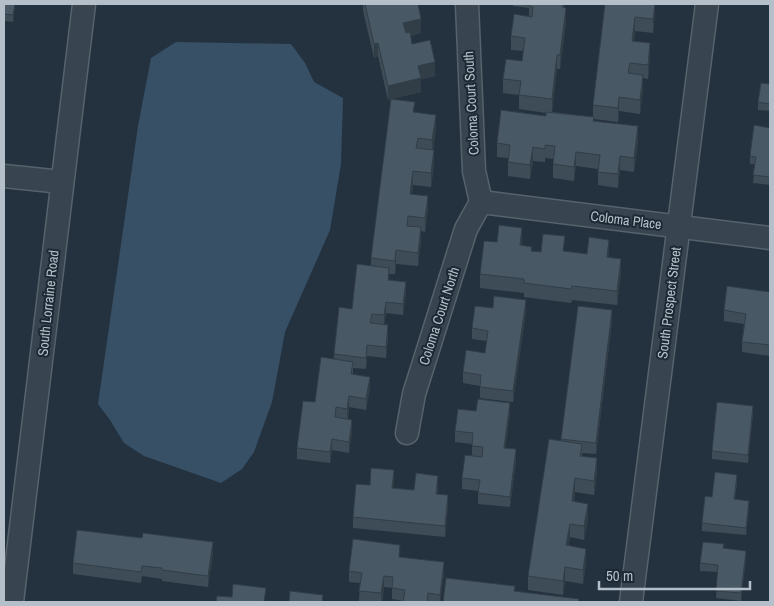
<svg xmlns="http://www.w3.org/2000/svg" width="774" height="606" viewBox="0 0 774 606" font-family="'Archivo Narrow',sans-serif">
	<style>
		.water { fill: #375066 }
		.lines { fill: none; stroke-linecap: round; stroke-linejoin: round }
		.street-casing { stroke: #56626c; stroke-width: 25 }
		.street { stroke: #38444f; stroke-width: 22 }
		.wall { fill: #3e4c57 }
		.shaded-wall { fill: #323e47 }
		.building { fill: #485865; stroke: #323e47 }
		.labels { text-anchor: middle; stroke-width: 4; stroke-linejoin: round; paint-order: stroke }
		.street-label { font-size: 14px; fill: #b4bfc9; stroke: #1d2934 }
	</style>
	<rect width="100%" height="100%" fill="#24323f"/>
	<polygon class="water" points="176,42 291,44 305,63 314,82 343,98 341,164 330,230 285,332 272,402 254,452 242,469 221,483 144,456 124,443 110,420 98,404 138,126 151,58"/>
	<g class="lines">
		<g class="street-casing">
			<g id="street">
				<polyline points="467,4 474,171 481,202"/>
				<polyline points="4,176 62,182"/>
				<polyline points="481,202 770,238"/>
				<polyline points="407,433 414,394 466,229 481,202"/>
				<polyline points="12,602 84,4"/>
				<polyline points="631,602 707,4"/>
			</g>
		</g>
		<use href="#street" class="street"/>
	</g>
	<g class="wall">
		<polygon points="4,4 15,4 13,22 4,21"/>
		<polygon points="363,4 365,4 421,33 410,36 412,44 435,76 421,79 421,92 391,99 415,112 436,128 433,150 434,164 431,187 413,185 412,194 428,210 425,232 421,231 421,241 418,266 396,264 395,274 389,274 389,280 406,293 403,315 386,313 384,325 388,336 386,358 367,356 366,369 353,368 353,374 370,388 366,410 349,407 348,419 352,431 349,453 332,450 330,463 297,459 297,448 315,402 334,359 334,354 352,309 371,265 371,258 391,99 388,100 378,56 374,58 363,11"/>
		<polygon points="513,4 564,4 564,8 566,22 560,69 557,69 552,112 593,117 593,105 605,4 655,4 655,12 653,33 635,31 634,41 650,56 648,79 643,78 643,89 640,114 619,111 618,122 594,119 594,121 638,140 634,172 620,170 618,188 598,185 598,169 576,166 574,181 553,178 553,159 545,158 545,162 533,161 530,179 508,176 508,158 497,157 497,143 546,116 546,113 519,109 519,95 503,93 503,79 522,61 524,51 511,50 511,36 529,16 529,8 513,6"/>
		<polygon points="770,84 770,111 758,110 758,102"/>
		<polygon points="770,128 770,185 753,183 755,164 750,164 750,156"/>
		<polygon points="522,241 521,246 532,251 541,252 565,251 587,254 609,254 608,258 621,273 617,305 572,300 571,303 524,297 524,293 480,288 480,274 497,242"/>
		<polygon points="770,292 770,356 742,352 742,342 744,324 724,321 724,310"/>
		<polygon points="578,306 612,321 596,454 582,453 582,456 597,472 594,495 575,492 574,502 588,518 584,540 570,537 568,546 586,562 583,584 565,581 563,595 528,590 528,576 561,441"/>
		<polygon points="493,308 526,311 513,402 480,398 480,386 463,383 463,372 485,353 487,341 472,339 472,328"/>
		<polygon points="476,411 510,414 505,448 516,460 510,507 478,504 478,491 462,489 462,478 472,456 472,444 455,442 455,431"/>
		<polygon points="753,414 748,463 712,459 712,451"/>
		<polygon points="394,481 393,488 414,490 438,487 437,494 448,506 445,537 353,528 353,517 370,485"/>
		<polygon points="737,482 735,499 749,508 746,535 702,531 702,523 712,497"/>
		<polygon points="724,548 746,558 741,601 716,598 718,572 700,571 700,563"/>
		<polygon points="213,553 208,587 162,581 162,579 142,576 141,583 73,574 73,563"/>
		<polygon points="400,557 444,573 440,602 403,602 403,601 392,599 392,588 384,587 382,602 359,601 360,583 349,582 349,571"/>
	</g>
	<g class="shaded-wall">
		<polygon points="15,4 15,6 13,22 13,15"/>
		<polygon points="655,4 655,12 653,33 653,19"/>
		<polygon points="566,8 566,22 560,69 560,55"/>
		<polygon points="635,17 635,31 632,55 632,41"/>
		<polygon points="421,19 421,33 403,37 403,23"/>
		<polygon points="378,43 378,56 374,58 374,44"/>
		<polygon points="650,43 650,56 648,79 648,65"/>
		<polygon points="557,55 557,69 552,113 552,99"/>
		<polygon points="435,62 435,76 421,79 421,92 388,100 388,86 418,66"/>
		<polygon points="643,75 643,89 640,114 640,100"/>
		<polygon points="619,97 619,111 618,122 618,108"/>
		<polygon points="436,115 436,128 432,154 432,140"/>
		<polygon points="638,126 638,140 634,172 634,158"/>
		<polygon points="533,147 533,161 530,179 530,165"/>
		<polygon points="434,150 434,164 431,187 431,173"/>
		<polygon points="576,152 576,166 574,181 574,167"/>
		<polygon points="620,156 620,170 618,188 618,174"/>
		<polygon points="413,171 413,185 410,207 410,194"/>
		<polygon points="428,196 428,210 425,232 425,218"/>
		<polygon points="421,227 421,241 418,266 418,253"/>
		<polygon points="522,228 522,241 520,259 520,245"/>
		<polygon points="609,240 609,254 607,271 607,257"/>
		<polygon points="396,250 396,264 395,274 395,261"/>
		<polygon points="621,259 621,273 617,305 617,291"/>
		<polygon points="406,282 406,293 403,315 403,304"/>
		<polygon points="526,300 526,311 513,402 513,391"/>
		<polygon points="386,302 386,313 384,326 384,315"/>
		<polygon points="612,310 612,321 596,454 596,443"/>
		<polygon points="388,325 388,336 386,358 386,347"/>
		<polygon points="367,345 367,356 366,369 366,358"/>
		<polygon points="370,377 370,388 366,410 366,399"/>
		<polygon points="349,396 349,407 347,420 347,409"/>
		<polygon points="510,403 510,414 504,459 504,448"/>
		<polygon points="753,406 753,414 748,463 748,455"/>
		<polygon points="352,420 352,431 349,453 349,442"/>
		<polygon points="332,439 332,450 330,463 330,452"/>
		<polygon points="516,449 516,460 510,507 510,497"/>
		<polygon points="597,458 597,472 594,495 594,481"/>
		<polygon points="394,470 394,481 392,499 392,488"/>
		<polygon points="575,478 575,492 572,515 572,501"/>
		<polygon points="448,495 448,506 445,537 445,526"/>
		<polygon points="749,501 749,508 746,535 746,528"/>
		<polygon points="588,504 588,518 584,540 584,526"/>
		<polygon points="570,524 570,537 566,559 566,545"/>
		<polygon points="213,542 213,553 208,587 208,576"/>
		<polygon points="586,549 586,562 583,584 583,570"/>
		<polygon points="746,551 746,558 741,601 741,593"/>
		<polygon points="444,562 444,573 440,602 440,595"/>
		<polygon points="565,567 565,581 563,595 563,581"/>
		<polygon points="384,576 384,587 381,602 381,593"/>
	</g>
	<g class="building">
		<polygon points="4,4 15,4 13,15 4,14"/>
		<polygon points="365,4 418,4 421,19 403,23 406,33 410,32 412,44 430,40 435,62 418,66 421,78 388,86 378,43 374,44"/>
		<polygon points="529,4 563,4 562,7 566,8 560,55 557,55 552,99 519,95 521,81 503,79 506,59 522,61 525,38 511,36 514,14 532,17 533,7 529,6"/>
		<polygon points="605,4 655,4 653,19 635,17 632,41 650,43 648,65 630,63 628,73 643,75 640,100 619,97 618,108 593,105"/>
		<polygon points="761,83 770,84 770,104 758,102"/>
		<polygon points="391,99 415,102 413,112 436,115 432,140 418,138 416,148 434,150 431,173 413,171 410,194 428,196 425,218 408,216 407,226 421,227 418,253 396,250 395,261 371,258"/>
		<polygon points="501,110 546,116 546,112 594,117 593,121 638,126 634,158 620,156 618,174 598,172 600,155 576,152 574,167 553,164 555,146 545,145 545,149 533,147 530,165 508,162 510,145 497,143"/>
		<polygon points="754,125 770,128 770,177 753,175 756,157 750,156"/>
		<polygon points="499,225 522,228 520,245 532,247 531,251 541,252 543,234 565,236 563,251 587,254 589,237 609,240 607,257 621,259 617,291 572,286 571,289 524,283 524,279 480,274 484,241 497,242"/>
		<polygon points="357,264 389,268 388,280 406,282 403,304 386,302 384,315 372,314 370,323 388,325 386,347 367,345 366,358 334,354 339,307 352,309"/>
		<polygon points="727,286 770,292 770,345 742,342 746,314 724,310"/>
		<polygon points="494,296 526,300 513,391 480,387 481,375 463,372 466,350 485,353 488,331 472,328 475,306 493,308"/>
		<polygon points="578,306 612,310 596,443 561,439"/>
		<polygon points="321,357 353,362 351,374 370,377 366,399 349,396 347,409 336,407 335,417 352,420 349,442 332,439 330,452 297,448 303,401 315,402"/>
		<polygon points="478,399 510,403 504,448 516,449 510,497 478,493 480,480 462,478 465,455 482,457 483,447 472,446 473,433 455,431 458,409 476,411"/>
		<polygon points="717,402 753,406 748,455 712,451"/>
		<polygon points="549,439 582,444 580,456 597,458 594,481 575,478 572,501 588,504 584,526 570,524 566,545 586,549 583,570 565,567 563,581 528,576"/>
		<polygon points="371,468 394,470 392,488 414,490 416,473 438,476 436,494 448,495 445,526 353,517 356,484 370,485"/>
		<polygon points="715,472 737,475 734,499 749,501 746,528 702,523 705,496 712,497"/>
		<polygon points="77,530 142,538 143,533 213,542 208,576 162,570 162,568 142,566 141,572 73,563"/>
		<polygon points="353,539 400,545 399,557 444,562 440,595 428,593 427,602 403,602 405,590 392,588 393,577 384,576 381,593 359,591 362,573 349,571"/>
		<polygon points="703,542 724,544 723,548 746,551 741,593 716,591 718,565 700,563"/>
		<polygon points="446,578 515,586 514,591 579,599 578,602 443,602"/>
		<polygon points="233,584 266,588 264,602 216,602 217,596 232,597"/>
		<polygon points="290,591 323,595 322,602 289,602"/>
	</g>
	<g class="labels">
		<g class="street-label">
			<text transform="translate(471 103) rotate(-93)" y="5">Coloma Court South</text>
			<text transform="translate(626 220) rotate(7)" y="5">Coloma Place</text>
			<text transform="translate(48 303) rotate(-84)" y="5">South Lorraine Road</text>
			<text transform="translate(669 303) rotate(-83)" y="5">South Prospect Street</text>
			<text transform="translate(439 316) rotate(-72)" y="5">Coloma Court North</text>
		</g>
	</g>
	<rect width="774" height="606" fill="none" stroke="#b4bfc9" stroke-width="10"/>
	<path d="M599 581v8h151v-8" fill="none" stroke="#b4bfc9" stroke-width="2.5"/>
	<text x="606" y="581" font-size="15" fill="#b4bfc9" stroke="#1d2934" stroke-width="4" paint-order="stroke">50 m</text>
</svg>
